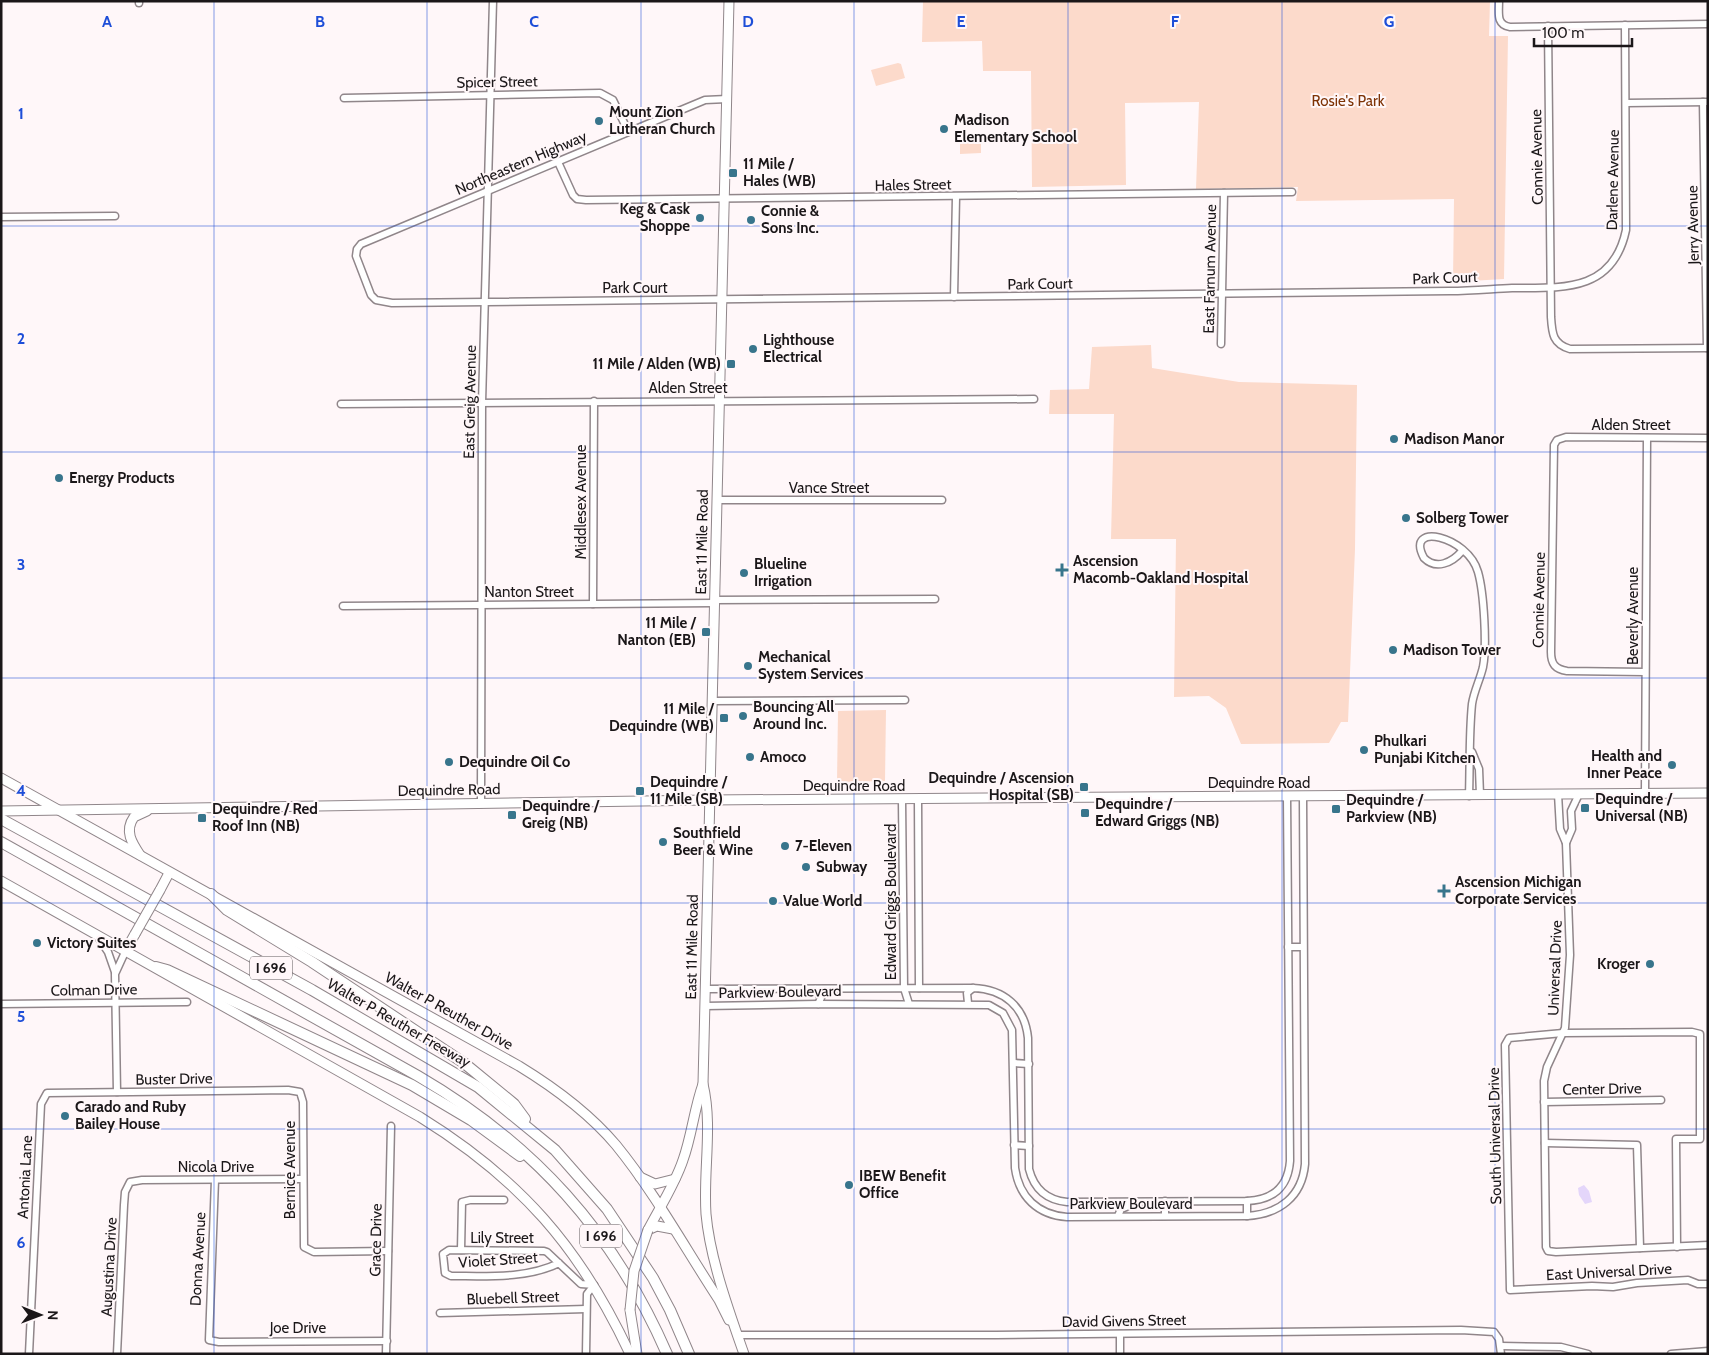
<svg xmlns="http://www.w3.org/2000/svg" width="1709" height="1355" viewBox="0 0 1709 1355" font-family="Cabin,sans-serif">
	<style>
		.green { fill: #fcdacb }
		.water { fill: #e4d6fa }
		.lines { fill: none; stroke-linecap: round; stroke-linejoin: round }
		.minor-casing { stroke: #90868a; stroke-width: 9 }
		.major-casing { stroke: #90868a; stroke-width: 11 }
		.highway-casing { stroke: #90868a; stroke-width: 12 }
		.minor { stroke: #fff; stroke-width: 6 }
		.major { stroke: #fff; stroke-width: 9 }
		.highway { stroke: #fff; stroke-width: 10 }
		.major-bridge-casing { stroke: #90868a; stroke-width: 11; stroke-linecap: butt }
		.major-bridge { stroke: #fff; stroke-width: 9 }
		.grid { fill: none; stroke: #1d4ed8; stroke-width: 1; stroke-opacity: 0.55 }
		.poi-dot { fill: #38758c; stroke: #fff7f9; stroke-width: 2 }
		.labels { text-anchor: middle; stroke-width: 4; stroke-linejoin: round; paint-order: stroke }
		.shield { fill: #fff7f9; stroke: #5f5a5c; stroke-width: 1 }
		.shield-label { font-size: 14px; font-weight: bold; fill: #1b1719 }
		.street-label { font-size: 15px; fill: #1b1719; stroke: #fff7f9 }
		.park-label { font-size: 15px; fill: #7e3306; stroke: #fff7f9 }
		.poi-label { font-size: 15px; font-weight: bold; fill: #1b1719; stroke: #fff7f9; text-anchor: start }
		.grid-label { font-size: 16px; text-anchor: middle; font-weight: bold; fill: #1d4ed8; stroke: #fff7f9; stroke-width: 4; stroke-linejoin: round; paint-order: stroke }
	</style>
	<rect width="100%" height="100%" fill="#fff7f9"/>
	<g class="green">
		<polygon points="923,1 1490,1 1489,36 1508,36 1504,279 1453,282 1454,199 1296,201 1298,187 1196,189 1199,102 1125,103 1126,185 1032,187 1031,71 983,71 982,41 922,42"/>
		<polygon points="898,63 901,64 905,78 876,86 871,70"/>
		<polygon points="981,142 981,153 960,154 960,143"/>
		<polygon points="1151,345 1152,368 1239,382 1357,385 1355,549 1348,722 1341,722 1329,743 1241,744 1226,708 1209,696 1174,697 1176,539 1111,539 1114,414 1049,414 1050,390 1089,389 1092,347"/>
		<polygon points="886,710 885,781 837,782 838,711"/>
	</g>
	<polygon class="water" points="1584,1185 1589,1191 1592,1202 1585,1204 1579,1195 1578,1188"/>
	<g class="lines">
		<g class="minor-casing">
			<g id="minor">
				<polyline points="139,1 139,3"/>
				<path d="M1499,1C1499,13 1496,25 1510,27L1708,24"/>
				<path d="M1548,26L1551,317C1552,334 1553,344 1570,349L1708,348"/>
				<polyline points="344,98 600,93 613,100 628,131"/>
				<path d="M727,99L705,100L361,244L357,249L356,256L371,295L376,300L392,303L1450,291C1471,291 1491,289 1512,288C1563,288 1613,292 1626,230L1625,25"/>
				<polyline points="1703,102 1707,348"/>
				<polyline points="1626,103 1708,102"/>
				<polyline points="558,162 573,195 577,199 586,200 1292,192"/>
				<polyline points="1,217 115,216"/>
				<polyline points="954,297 956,197"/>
				<polyline points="1221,344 1224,193"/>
				<polyline points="341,404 1034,399"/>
				<polyline points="717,500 942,500"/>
				<path d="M1462,551C1452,563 1436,570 1424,558C1404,521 1468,536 1478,572C1484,593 1487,646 1483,667C1480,680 1474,691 1472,704C1469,734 1470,765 1469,796"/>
				<polyline points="714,600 935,599"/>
				<polyline points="593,604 594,401"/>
				<polyline points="343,606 714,603"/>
				<path d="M1645,672L1567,671C1555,669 1551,664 1551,652L1554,445L1557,440L1566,437L1708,438"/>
				<polyline points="712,701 905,700"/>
				<polyline points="1472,752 1479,769 1480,795"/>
				<polyline points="1558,794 1560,829 1566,843 1572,829 1571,811 1579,794"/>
				<polyline points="1645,794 1647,438"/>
				<polyline points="918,799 919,988"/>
				<polyline points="902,800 904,988 909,1004"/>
				<polyline points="481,804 482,403 493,1"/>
				<polyline points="1566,843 1570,955 1565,1028 1547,1067 1544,1081 1546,1247 1548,1251 1556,1252 1708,1245"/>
				<polyline points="98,937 108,952 115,972"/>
				<polyline points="1288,947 1303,947"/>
				<path d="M705,989L973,988C1004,989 1025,1007 1028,1038L1029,1169C1034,1189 1047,1200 1067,1202L1247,1201C1272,1200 1288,1188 1290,1161L1287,797"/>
				<polyline points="815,989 821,998 818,1004"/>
				<polyline points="968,1003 967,993 973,988"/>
				<polyline points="1,1004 187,1002"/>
				<path d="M705,1006L818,1004L989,1005L1003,1013L1012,1030L1015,1168C1019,1197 1038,1215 1067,1217L1247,1216C1279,1214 1302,1197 1305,1164L1303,797"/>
				<polyline points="1014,1063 1029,1064"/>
				<polyline points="117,1092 115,974 126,950"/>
				<polyline points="1544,1102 1661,1100"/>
				<polyline points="1545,1143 1637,1145 1640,1248"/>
				<polyline points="1014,1145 1029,1146"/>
				<polyline points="215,1180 209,1340 219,1342 387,1341"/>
				<polyline points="1165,1201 1165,1216"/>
				<polyline points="1247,1201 1247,1216"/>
				<polyline points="1118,1216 1121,1209 1134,1204"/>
				<polyline points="1677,1247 1676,1139 1700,1139 1700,1034 1692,1032 1563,1033 1509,1038 1505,1045 1510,1290 1592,1286 1613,1287 1637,1283 1688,1280 1698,1284 1708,1284"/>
				<polyline points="461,1250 462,1202 470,1200 504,1200"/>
				<path d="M559,1263C527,1279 486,1276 451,1276L445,1273L443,1254L449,1250L544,1251L547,1252L581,1284L594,1285"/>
				<polyline points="440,1313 586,1309"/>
				<polyline points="1120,1334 1120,1354"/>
				<polyline points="738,1335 996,1335 1461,1330 1494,1332 1499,1339 1501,1354"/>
				<polyline points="1501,1346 1561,1347 1588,1354"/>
				<polyline points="29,1354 41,1104 47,1093 288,1090 300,1092 303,1102 304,1247 314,1252 388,1251"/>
				<polyline points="117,1354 124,1205 125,1192 130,1182 142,1180 303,1179"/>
				<polyline points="386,1354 391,1126"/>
				<polyline points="586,1354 587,1294 594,1285"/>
				<polyline points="1671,1354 1708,1351"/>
			</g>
		</g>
		<g class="major-casing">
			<g id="major">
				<path d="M729,1L703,1084C713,1126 703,1171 706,1214C710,1259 729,1311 744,1354"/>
				<path d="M1,778L519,1066C555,1088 589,1113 616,1145C655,1193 685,1248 719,1300L729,1320"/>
				<polyline points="1,811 709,800 1708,793"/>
				<path d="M140,855C132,843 124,831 134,817L147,811"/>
				<path d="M1,881L420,1117C520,1179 580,1247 630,1354"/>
				<polyline points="160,890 169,873"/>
				<polyline points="126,950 135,934"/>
				<polyline points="640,1177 655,1184 675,1179"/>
				<path d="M648,1230C660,1207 675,1184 683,1160C692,1135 694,1109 703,1084"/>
				<polyline points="648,1230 657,1226 673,1229"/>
				<polyline points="630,1310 637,1354"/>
			</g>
		</g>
		<g class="highway-casing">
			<g id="highway">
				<polyline points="1,819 312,990 478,1087 555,1150 607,1209 653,1278 670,1310 689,1354"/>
				<path d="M1,842L418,1076C533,1143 614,1232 667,1354"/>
				<polyline points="211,894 227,910 312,962 464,1063 514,1104 525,1119"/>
				<polyline points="156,967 167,970 412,1085 471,1120 520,1156"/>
			</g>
		</g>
		<use href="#minor" class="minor"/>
		<use href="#major" class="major"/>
		<use href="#highway" class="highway"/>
		<g class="major-bridge-casing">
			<g id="major-bridge">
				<polyline points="135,934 160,890"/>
				<polyline points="630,1310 634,1271 648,1230"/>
			</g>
		</g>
		<use href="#major-bridge" class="major-bridge"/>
	</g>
	<path class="grid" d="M214,1V1354M427,1V1354M641,1V1354M854,1V1354M1068,1V1354M1282,1V1354M1495,1V1354M1,226H1708M1,452H1708M1,678H1708M1,903H1708M1,1129H1708"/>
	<g class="poi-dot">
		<circle cx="599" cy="121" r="5"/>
		<circle cx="944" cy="129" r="5"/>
		<rect x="728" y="168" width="10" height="10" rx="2.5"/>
		<circle cx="700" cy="218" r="5"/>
		<circle cx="751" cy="220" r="5"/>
		<circle cx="753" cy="349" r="5"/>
		<rect x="726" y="359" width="10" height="10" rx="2.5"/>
		<circle cx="1394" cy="439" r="5"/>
		<circle cx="59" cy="478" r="5"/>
		<circle cx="1406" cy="518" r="5"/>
		<path d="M1059.5 562.5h5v5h5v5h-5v5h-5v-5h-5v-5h5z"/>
		<circle cx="744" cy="573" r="5"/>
		<rect x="701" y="627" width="10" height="10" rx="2.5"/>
		<circle cx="1393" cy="650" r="5"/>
		<circle cx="748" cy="666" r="5"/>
		<circle cx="743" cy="716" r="5"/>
		<rect x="719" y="713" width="10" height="10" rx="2.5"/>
		<circle cx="1364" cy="750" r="5"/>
		<circle cx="750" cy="757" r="5"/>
		<circle cx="449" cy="762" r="5"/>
		<circle cx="1672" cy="765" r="5"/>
		<rect x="1079" y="782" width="10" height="10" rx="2.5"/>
		<rect x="635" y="786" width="10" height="10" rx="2.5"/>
		<rect x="1580" y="803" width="10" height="10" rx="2.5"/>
		<rect x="1331" y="804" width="10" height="10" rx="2.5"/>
		<rect x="1080" y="808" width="10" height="10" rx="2.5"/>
		<rect x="507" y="810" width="10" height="10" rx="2.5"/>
		<rect x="197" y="813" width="10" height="10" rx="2.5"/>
		<circle cx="663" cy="842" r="5"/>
		<circle cx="785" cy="846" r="5"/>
		<circle cx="806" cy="867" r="5"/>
		<path d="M1441.5 883.5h5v5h5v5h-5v5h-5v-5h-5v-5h5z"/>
		<circle cx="773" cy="901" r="5"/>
		<circle cx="37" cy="943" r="5"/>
		<circle cx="1650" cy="964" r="5"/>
		<circle cx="65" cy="1116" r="5"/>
		<circle cx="849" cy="1185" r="5"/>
	</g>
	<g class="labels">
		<g class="shield">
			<rect x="250" y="956.5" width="42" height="23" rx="4"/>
			<rect x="580" y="1224.5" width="42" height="23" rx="4"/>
		</g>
		<g class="shield-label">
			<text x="271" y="973">I 696</text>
			<text x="601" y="1241">I 696</text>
		</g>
		<g class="street-label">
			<text transform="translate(497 82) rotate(-1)" y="5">Spicer Street</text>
			<text transform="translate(1537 157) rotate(-91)" y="5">Connie Avenue</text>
			<text transform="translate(521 163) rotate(-23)" y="5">Northeastern Highway</text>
			<text transform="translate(1613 180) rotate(-89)" y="5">Darlene Avenue</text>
			<text transform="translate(913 185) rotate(-1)" y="5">Hales Street</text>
			<text transform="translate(1693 225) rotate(-91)" y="5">Jerry Avenue</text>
			<text transform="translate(1210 269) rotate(-89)" y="5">East Farnum Avenue</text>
			<text transform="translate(1445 278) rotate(-2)" y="5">Park Court</text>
			<text transform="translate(1040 284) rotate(-1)" y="5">Park Court</text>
			<text x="635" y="293">Park Court</text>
			<text x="688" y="393">Alden Street</text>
			<text transform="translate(470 402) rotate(-89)" y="5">East Greig Avenue</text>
			<text x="1631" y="430">Alden Street</text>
			<text x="829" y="493">Vance Street</text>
			<text transform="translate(581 502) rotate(-90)" y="5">Middlesex Avenue</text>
			<text transform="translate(702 542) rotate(-89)" y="5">East 11 Mile Road</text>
			<text x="529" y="597">Nanton Street</text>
			<text transform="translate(1539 600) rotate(-89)" y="5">Connie Avenue</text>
			<text transform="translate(1633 616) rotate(-90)" y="5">Beverly Avenue</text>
			<text x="1259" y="788">Dequindre Road</text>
			<text x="854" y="791">Dequindre Road</text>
			<text transform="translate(449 790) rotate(-1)" y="5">Dequindre Road</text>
			<text transform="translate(891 902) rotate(-90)" y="5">Edward Griggs Boulevard</text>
			<text transform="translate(692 947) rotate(-89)" y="5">East 11 Mile Road</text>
			<text transform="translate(1555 968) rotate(-88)" y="5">Universal Drive</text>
			<text transform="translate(94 990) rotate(-1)" y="5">Colman Drive</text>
			<text transform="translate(780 992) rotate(-1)" y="5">Parkview Boulevard</text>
			<text transform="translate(449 1011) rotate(29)" y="5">Walter P Reuther Drive</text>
			<text transform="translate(399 1023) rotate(30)" y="5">Walter P Reuther Freeway</text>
			<text transform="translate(174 1079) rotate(-1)" y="5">Buster Drive</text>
			<text transform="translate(1602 1089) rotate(-1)" y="5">Center Drive</text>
			<text transform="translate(1495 1136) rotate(-91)" y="5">South Universal Drive</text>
			<text x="216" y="1172">Nicola Drive</text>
			<text transform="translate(290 1170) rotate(-90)" y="5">Bernice Avenue</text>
			<text transform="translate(25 1177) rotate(-87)" y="5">Antonia Lane</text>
			<text x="1131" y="1209">Parkview Boulevard</text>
			<text x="502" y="1243">Lily Street</text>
			<text transform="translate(376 1240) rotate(-89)" y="5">Grace Drive</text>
			<text transform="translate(198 1259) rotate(-87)" y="5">Donna Avenue</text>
			<text transform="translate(498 1260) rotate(-4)" y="5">Violet Street</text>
			<text transform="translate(109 1267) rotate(-87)" y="5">Augustina Drive</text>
			<text transform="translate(1609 1272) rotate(-3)" y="5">East Universal Drive</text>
			<text transform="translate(513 1298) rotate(-2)" y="5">Bluebell Street</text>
			<text transform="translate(1124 1321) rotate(-1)" y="5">David Givens Street</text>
			<text x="298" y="1333">Joe Drive</text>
		</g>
		<g class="park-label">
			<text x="1348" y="106">Rosie's Park</text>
		</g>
		<g class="poi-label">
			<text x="609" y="117">Mount Zion<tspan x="609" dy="17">Lutheran Church</tspan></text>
			<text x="954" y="125">Madison<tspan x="954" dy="17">Elementary School</tspan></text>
			<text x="743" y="169">11 Mile /<tspan x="743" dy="17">Hales (WB)</tspan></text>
			<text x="690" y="214" text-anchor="end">Keg &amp; Cask<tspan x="690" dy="17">Shoppe</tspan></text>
			<text x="761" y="216">Connie &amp;<tspan x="761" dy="17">Sons Inc.</tspan></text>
			<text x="763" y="345">Lighthouse<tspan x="763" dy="17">Electrical</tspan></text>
			<text x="721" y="369" text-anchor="end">11 Mile / Alden (WB)</text>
			<text x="1404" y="444">Madison Manor</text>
			<text x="69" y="483">Energy Products</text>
			<text x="1416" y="523">Solberg Tower</text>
			<text x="1073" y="566">Ascension<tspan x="1073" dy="17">Macomb-Oakland Hospital</tspan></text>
			<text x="754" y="569">Blueline<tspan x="754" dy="17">Irrigation</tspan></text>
			<text x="696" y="628" text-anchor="end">11 Mile /<tspan x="696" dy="17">Nanton (EB)</tspan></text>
			<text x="1403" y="655">Madison Tower</text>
			<text x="758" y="662">Mechanical<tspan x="758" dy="17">System Services</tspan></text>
			<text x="753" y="712">Bouncing All<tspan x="753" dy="17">Around Inc.</tspan></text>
			<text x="714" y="714" text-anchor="end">11 Mile /<tspan x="714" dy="17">Dequindre (WB)</tspan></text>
			<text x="1374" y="746">Phulkari<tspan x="1374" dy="17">Punjabi Kitchen</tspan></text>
			<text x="1662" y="761" text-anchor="end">Health and<tspan x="1662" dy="17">Inner Peace</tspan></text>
			<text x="760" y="762">Amoco</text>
			<text x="459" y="767">Dequindre Oil Co</text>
			<text x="1074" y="783" text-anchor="end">Dequindre / Ascension<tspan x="1074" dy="17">Hospital (SB)</tspan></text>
			<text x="650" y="787">Dequindre /<tspan x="650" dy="17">11 Mile (SB)</tspan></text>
			<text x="1595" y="804">Dequindre /<tspan x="1595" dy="17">Universal (NB)</tspan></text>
			<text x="1346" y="805">Dequindre /<tspan x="1346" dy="17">Parkview (NB)</tspan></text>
			<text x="1095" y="809">Dequindre /<tspan x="1095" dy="17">Edward Griggs (NB)</tspan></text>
			<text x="522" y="811">Dequindre /<tspan x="522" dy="17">Greig (NB)</tspan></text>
			<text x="212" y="814">Dequindre / Red<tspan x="212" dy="17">Roof Inn (NB)</tspan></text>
			<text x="673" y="838">Southfield<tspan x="673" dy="17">Beer &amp; Wine</tspan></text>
			<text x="795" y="851">7-Eleven</text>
			<text x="816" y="872">Subway</text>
			<text x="1455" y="887">Ascension Michigan<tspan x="1455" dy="17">Corporate Services</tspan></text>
			<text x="783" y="906">Value World</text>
			<text x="47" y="948">Victory Suites</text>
			<text x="1640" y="969" text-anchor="end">Kroger</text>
			<text x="75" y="1112">Carado and Ruby<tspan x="75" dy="17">Bailey House</tspan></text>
			<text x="859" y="1181">IBEW Benefit<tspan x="859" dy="17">Office</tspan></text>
		</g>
	</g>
	<g class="grid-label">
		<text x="107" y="27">A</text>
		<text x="320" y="27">B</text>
		<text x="534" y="27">C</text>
		<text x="748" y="27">D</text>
		<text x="961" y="27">E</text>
		<text x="1175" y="27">F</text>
		<text x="1389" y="27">G</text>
		<text x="21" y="119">1</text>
		<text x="21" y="344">2</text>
		<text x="21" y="570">3</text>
		<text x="21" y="796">4</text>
		<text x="21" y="1022">5</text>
		<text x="21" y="1248">6</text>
	</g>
	<rect width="1709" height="1355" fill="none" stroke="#1b1719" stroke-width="5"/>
	<g transform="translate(40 1315) rotate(91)" stroke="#fff7f9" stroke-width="4" paint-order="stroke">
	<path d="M0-4L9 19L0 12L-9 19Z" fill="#1b1719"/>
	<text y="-8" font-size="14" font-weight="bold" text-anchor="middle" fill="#1b1719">N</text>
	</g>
	<path d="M1534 38v8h98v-8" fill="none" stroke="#1b1719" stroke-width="2.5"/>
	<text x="1542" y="38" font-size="15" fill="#1b1719" stroke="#fff7f9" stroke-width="4" paint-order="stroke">100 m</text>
</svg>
